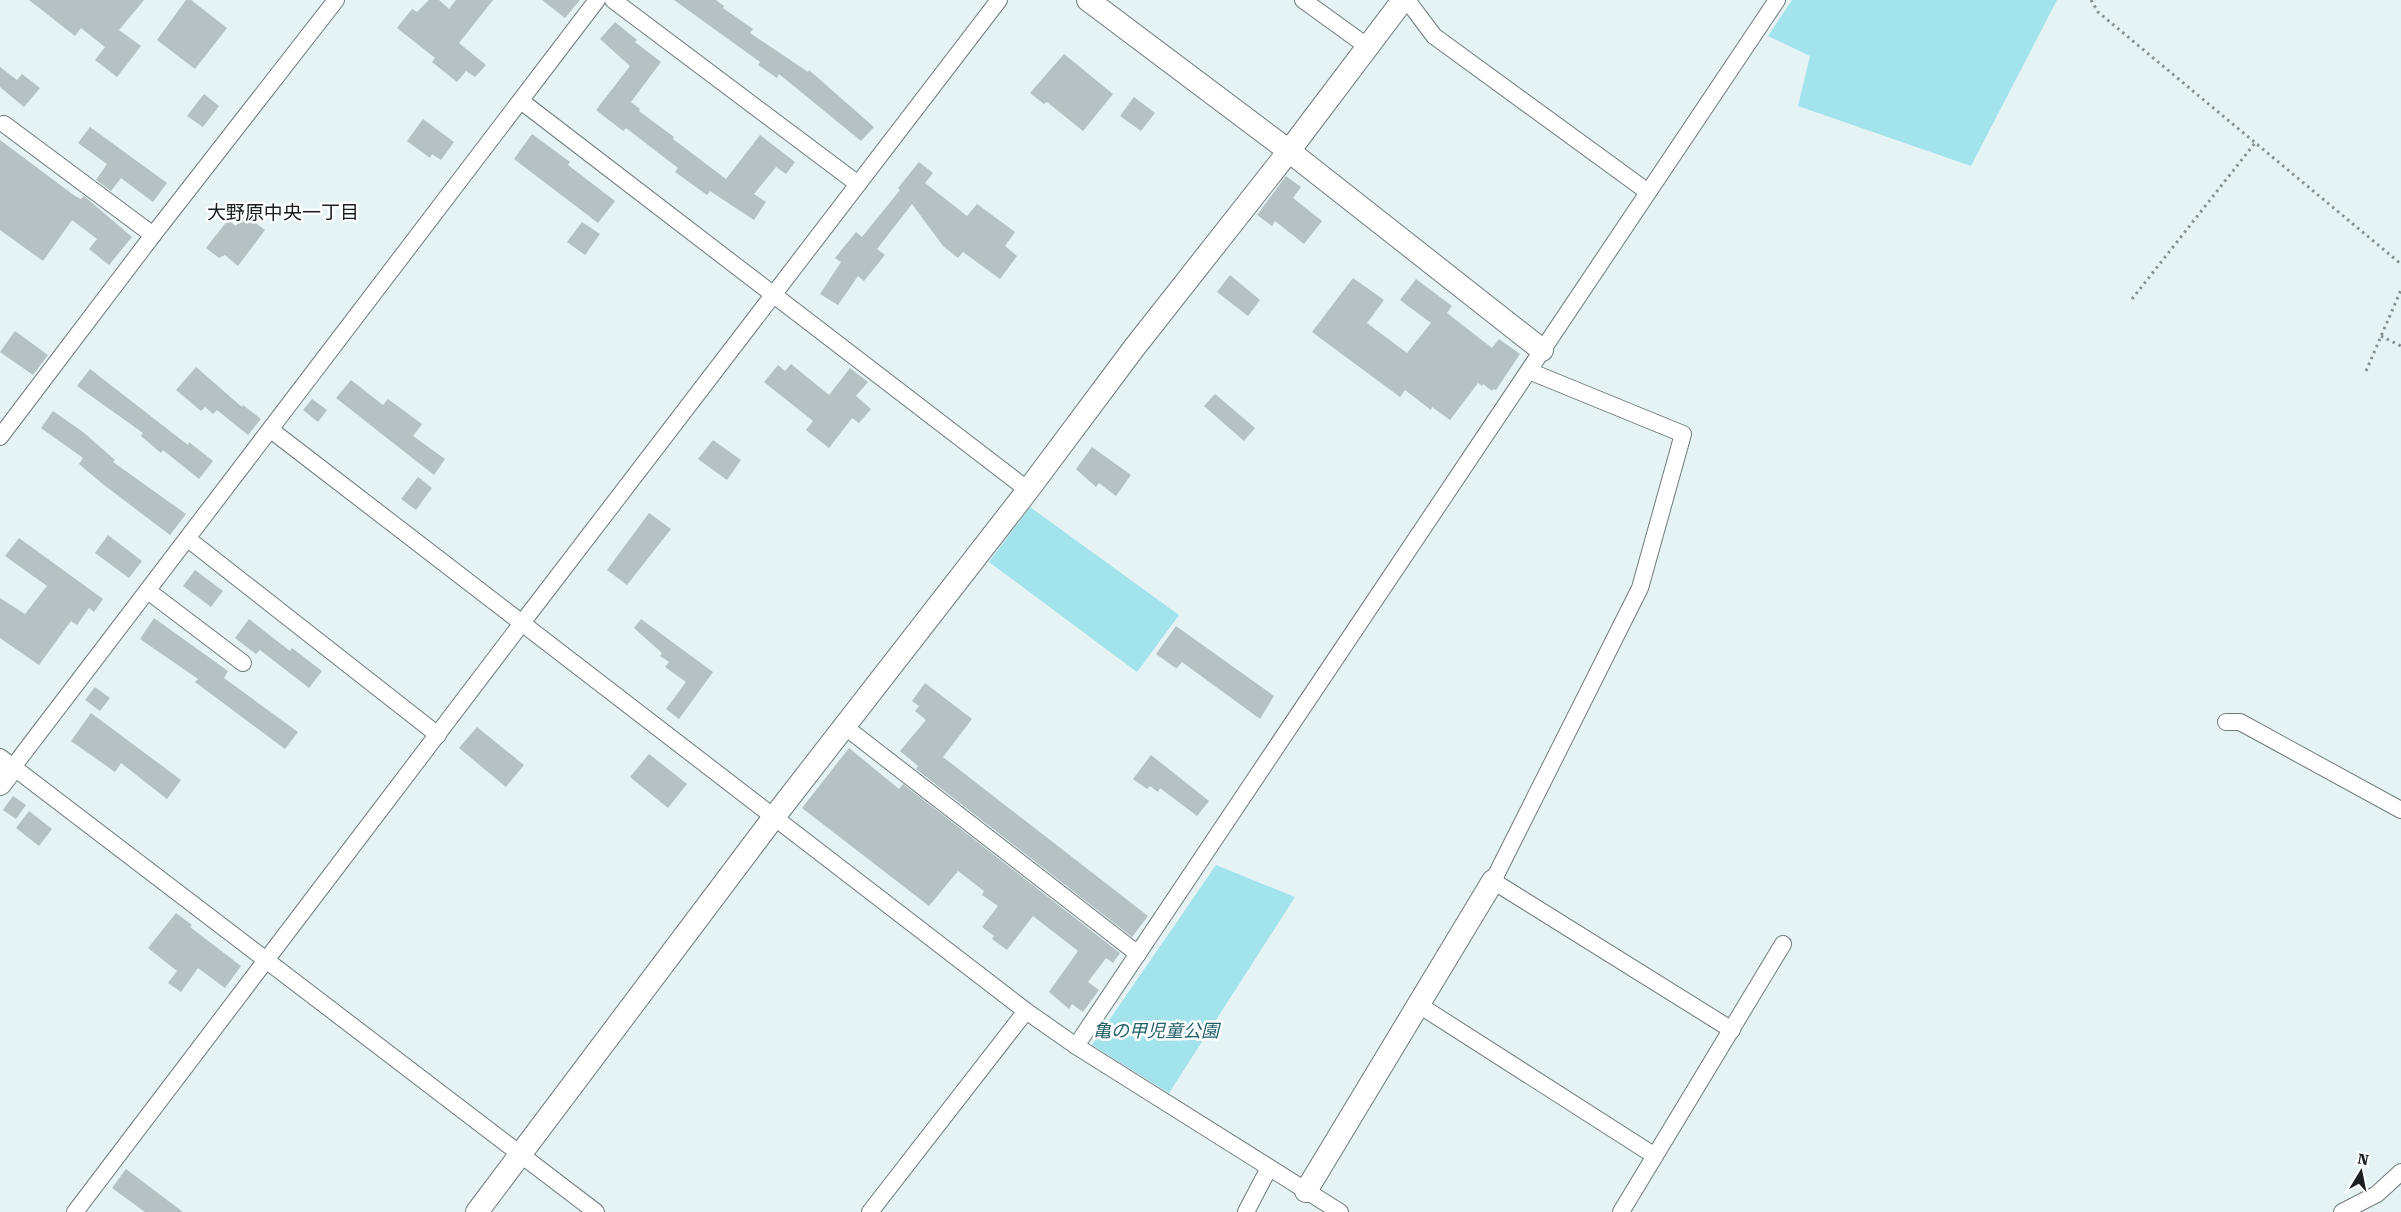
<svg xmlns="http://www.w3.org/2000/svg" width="2401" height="1212" viewBox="0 0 2401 1212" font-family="'Roboto Serif','Noto Sans JP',serif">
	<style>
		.green { fill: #a2e3ec }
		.building { fill: #b5c1c3 }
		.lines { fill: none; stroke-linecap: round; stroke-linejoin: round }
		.street-casing { stroke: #6f7a7c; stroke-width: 18 }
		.secondary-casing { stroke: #6f7a7c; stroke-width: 24 }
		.path { stroke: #899293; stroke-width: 3; stroke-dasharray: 2.5 4; stroke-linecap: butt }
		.street { stroke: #fff; stroke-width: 16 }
		.secondary { stroke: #fff; stroke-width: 22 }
		.labels { text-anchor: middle; stroke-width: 5; stroke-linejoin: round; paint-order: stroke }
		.park-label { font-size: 18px; font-style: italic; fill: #216068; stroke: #fcfefe }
		.neighbourhood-label { font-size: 19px; fill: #1a1e1f; stroke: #fcfefe }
	</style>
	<rect width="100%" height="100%" fill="#e6f3f5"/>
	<g class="green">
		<polygon points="1792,0 2057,0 1971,166 1798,106 1810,56 1768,36"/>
		<polygon points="1030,507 1179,615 1137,672 989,562"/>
		<polygon points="1216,865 1295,897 1169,1093 1092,1045"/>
	</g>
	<g class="building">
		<polygon points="29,0 144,0 119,30 141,46 117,77 95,60 105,47 81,28 75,36"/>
		<polygon points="186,0 191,0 227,28 195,69 157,40"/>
		<polygon points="429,0 439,0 449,9 456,0 493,0 459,43 486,65 475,77 466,71 457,82 432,62 435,58 397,28 412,9 417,12"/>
		<polygon points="542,0 580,0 565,18"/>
		<polygon points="674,0 716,0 724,6 723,8 753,29 750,33 808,72 809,70 874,127 861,141 779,74 777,78 758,65 760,62"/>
		<polygon points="615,22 637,40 635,42 661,62 631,102 640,109 639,111 674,137 673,139 726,179 760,135 795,162 786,174 776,167 754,194 766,202 754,220 710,191 707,195 675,172 678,168 626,128 623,131 596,110 630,66 600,39"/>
		<polygon points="1064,54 1113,94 1083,131 1047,102 1044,104 1030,93"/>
		<polygon points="0,67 17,80 22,74 40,88 24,107 0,87"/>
		<polygon points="204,94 219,106 203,127 187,116"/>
		<polygon points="1134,97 1155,113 1141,131 1120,116"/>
		<polygon points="423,119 454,142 441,160 432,154 430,158 407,141"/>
		<polygon points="90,127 167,183 153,202 121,178 111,191 96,180 107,164 78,143"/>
		<polygon points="532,134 570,162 568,165 615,201 598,223 514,159"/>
		<polygon points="0,140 75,196 81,199 84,196 132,237 109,265 89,249 97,239 72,220 43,261 0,230"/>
		<polygon points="919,162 933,173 925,183 967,216 977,204 1015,232 1005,246 1017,256 1000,279 963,252 958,258 943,246 912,204 877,249 885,255 864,281 858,276 838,305 820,294 841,262 835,258 856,232 862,237 900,190 898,188"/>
		<polygon points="1286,176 1301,187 1293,198 1322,221 1304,244 1275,221 1272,226 1257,215"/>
		<polygon points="245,215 265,230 238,266 225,255 219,258 206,248 228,220 236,226"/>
		<polygon points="582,222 600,234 585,255 567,242"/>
		<polygon points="1230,275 1260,300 1248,316 1217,292"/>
		<polygon points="1353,278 1384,300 1367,323 1407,353 1431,323 1400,300 1416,279 1452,306 1447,313 1492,348 1499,339 1520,354 1496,390 1493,389 1492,391 1483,384 1482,386 1478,383 1450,420 1432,407 1431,410 1405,390 1400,397 1312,332"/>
		<polygon points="15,331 48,355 33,375 0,352"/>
		<polygon points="791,364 829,395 850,368 868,382 856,396 871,409 859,423 852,418 829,448 806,430 813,421 764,382 778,365 785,371"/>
		<polygon points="196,367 242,407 243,405 261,419 248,435 217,410 213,414 205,407 201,411 176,390"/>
		<polygon points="90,369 188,445 189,442 213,461 199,479 163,450 161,453 141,436 143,433 77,386"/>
		<polygon points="351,380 383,405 388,399 422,424 413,436 445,459 434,475 336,398"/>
		<polygon points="1215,394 1255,428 1244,441 1204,406"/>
		<polygon points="312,399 327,410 318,422 303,410"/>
		<polygon points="53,411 83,432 115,460 113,462 186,514 170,535 104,485 79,464 83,458 41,428"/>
		<polygon points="713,440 741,460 727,480 698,459"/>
		<polygon points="1092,447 1131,475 1116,496 1099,483 1096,487 1076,469"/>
		<polygon points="418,477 432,488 416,510 401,499"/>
		<polygon points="649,513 671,529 627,585 607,570"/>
		<polygon points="108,535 142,561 129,578 95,553"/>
		<polygon points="19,538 103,599 94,612 89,608 77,625 71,621 39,665 0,638 0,598 25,614 47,586 5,556"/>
		<polygon points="195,570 223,591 211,607 183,586"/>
		<polygon points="154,618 228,671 224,678 298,732 285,749 195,682 198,679 140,639"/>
		<polygon points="249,619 290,651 292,648 322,671 309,688 260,650 256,654 235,638"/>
		<polygon points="641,619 713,672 679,719 666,709 686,682 665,667 669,662 660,656 662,653 634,628"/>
		<polygon points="1176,626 1274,696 1260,719 1182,662 1177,668 1174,667 1156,654"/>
		<polygon points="925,683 972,719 943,757 1148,916 1132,937 916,769 918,766 900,751 926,720 915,711 919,706 912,701"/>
		<polygon points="95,687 110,698 100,711 85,700"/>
		<polygon points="91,713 181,780 167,799 121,763 115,772 71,741"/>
		<polygon points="477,727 524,765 506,787 459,748"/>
		<polygon points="849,748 899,789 903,784 1120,953 1113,963 1106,958 1088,982 1099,990 1083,1012 1072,1004 1069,1009 1049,992 1078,951 1033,916 1007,950 992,939 994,936 982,927 998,906 982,895 984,891 958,871 929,906 802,808"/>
		<polygon points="649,754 687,784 668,808 630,777"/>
		<polygon points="1151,755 1209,801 1197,816 1160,788 1158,792 1150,786 1147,789 1133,779"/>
		<polygon points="13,796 26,805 16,819 3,810"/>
		<polygon points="29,811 52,829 39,846 16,828"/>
		<polygon points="176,913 192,925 190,927 241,966 225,988 198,968 181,992 168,983 177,971 148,948"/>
		<polygon points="126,1169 183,1212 145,1212 112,1188"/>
	</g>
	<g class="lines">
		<g class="street-casing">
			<g id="street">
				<polyline points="613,0 858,184"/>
				<polyline points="1303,0 1368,47"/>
				<polyline points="1407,0 1434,36 1648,192"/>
				<polyline points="521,101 1028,490"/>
				<polyline points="4,124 153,235"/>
				<polyline points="1529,371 1683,434 1640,588 1493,881 1732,1030"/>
				<polyline points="271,430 1026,1011 1076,1046 1340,1212"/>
				<polyline points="0,437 153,235 336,0"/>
				<polyline points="188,539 438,735"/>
				<polyline points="148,591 243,663"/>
				<polyline points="2226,722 2240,722 2401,810"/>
				<polyline points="844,726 1138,954"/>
				<polyline points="0,757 596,1212"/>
				<polyline points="13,767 597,0"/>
				<polyline points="1419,1005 1655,1156"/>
				<polyline points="1076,1046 1777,0"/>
				<polyline points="75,1212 522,623 999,0"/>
				<polyline points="870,1212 1026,1011"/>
				<polyline points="1246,1212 1269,1168"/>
				<polyline points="1621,1212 1783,944"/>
				<polyline points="2342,1212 2377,1194 2401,1172"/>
			</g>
		</g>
		<g class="secondary-casing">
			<g id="secondary">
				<polyline points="1088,0 1289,151 1542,350"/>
				<polyline points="0,784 13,767"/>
				<polyline points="1306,1191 1493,881"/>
				<polyline points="477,1212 774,817 1028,490 1134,348 1289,151 1403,0"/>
			</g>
		</g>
		<g class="path">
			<polyline points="2091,0 2098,12 2401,264"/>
			<polyline points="2132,299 2255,143"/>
			<polyline points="2381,336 2401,346"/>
			<polyline points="2366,371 2401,290"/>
		</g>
		<use href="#street" class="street"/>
		<use href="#secondary" class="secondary"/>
	</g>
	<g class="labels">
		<g class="park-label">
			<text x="1156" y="1037">亀の甲児童公園</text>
		</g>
		<g class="neighbourhood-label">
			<text x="283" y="219">大野原中央一丁目</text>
		</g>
	</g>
	<g transform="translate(2361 1172) rotate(10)" stroke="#fcfefe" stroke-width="4" paint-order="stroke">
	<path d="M0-4L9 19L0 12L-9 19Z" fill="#1a1e1f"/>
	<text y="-8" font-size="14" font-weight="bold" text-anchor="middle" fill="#1a1e1f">N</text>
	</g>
</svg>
